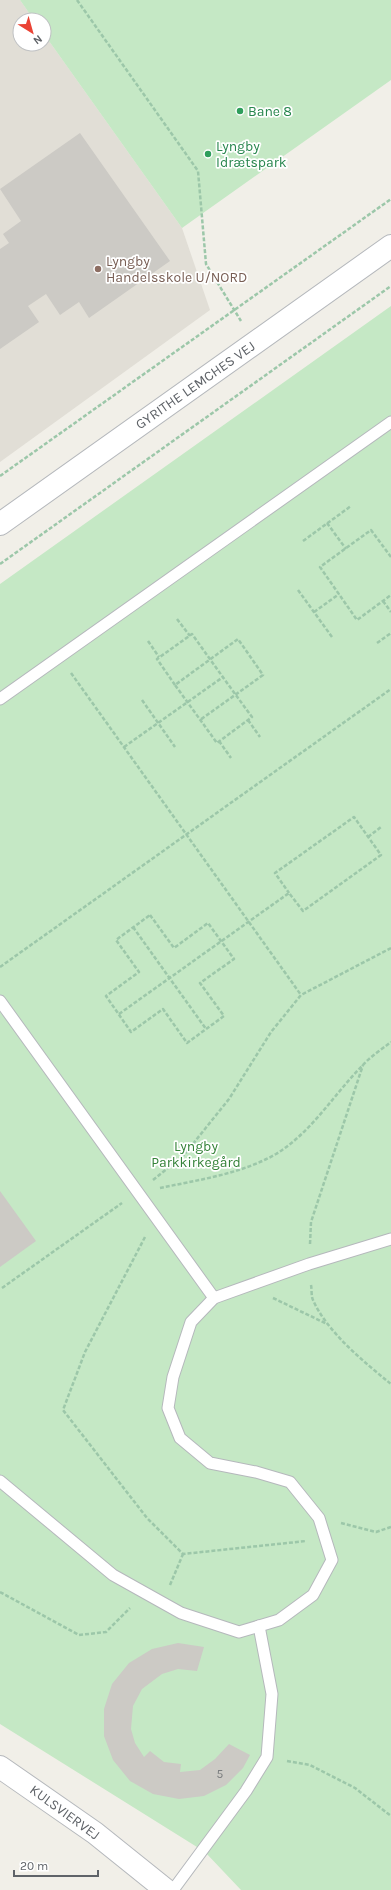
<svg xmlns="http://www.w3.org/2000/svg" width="391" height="1890" viewBox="0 0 391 1890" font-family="Karla,sans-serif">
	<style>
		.education { fill: #e1ded6 }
		.green { fill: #c5e8c5 }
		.building { fill: #cccac5 }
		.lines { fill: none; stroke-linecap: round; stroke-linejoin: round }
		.service-casing { stroke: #b5b8bc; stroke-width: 13 }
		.tertiary-casing { stroke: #b5b8bc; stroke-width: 24 }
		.path { stroke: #9cc7a9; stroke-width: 2.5; stroke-dasharray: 4 2; stroke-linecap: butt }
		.service { stroke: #fff; stroke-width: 11 }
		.tertiary { stroke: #fff; stroke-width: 22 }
		.leisure-dot { fill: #2e9e5b; stroke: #fff; stroke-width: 1.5 }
		.education-dot { fill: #8d6e63; stroke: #fff; stroke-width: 1.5 }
		.labels { text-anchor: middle; stroke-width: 3.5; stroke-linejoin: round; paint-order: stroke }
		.number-label { font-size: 12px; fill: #7a7d7f }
		.leisure-label { font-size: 14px; fill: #27864d; stroke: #fff; text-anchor: start }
		.education-label { font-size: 14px; fill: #785e54; stroke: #fff; text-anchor: start }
		.street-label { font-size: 14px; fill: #5f6368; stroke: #fff }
		.park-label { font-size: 14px; fill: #348238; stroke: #fff }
	</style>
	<rect width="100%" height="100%" fill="#f1efe8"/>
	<polygon class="education" points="0,0 20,0 34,20 20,20 20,44 44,44 44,34 182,228 210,310 0,462"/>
	<g class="green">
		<polygon points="20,0 391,0 391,80 182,228 44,34 44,20 34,20"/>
		<polygon points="391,306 391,1890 241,1890 205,1852 0,1724 0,584"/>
	</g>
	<g class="building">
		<polygon points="80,133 170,261 89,318 79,302 60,315 46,294 28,306 39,322 0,349 0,249 9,243 3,234 21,221 0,189"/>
		<polygon points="0,1191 36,1241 0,1267"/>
		<polygon points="178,1643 204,1647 197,1671 178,1669 162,1674 142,1689 133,1706 131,1729 135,1743 144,1757 150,1751 164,1762 181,1764 180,1772 200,1770 215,1759 229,1744 250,1755 243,1768 226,1785 204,1796 179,1799 153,1794 130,1781 113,1760 104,1736 104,1709 112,1684 129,1663 152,1649"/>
	</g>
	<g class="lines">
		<g class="service-casing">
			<g id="service">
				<polyline points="0,699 391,422"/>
				<polyline points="0,1001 214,1298"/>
				<polyline points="0,1481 113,1575 181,1613 239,1632 279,1620 313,1595 332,1560 319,1518 290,1482 256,1472 210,1463 180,1438 168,1408 173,1377 191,1322 214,1298 309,1264 391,1239"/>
				<polyline points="173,1890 246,1791 267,1757 272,1694 259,1626"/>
			</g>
		</g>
		<g class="tertiary-casing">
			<g id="tertiary">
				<polyline points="0,524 391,246"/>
				<polyline points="0,1767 95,1833 166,1890"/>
			</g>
		</g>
		<g class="path">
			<polyline points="77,0 198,171 206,264 241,321"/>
			<polyline points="0,476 391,199"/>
			<polyline points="327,523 346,549"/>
			<polyline points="303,541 351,506"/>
			<polyline points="391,557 371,530 320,567 357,620 391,595"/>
			<polyline points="0,564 391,286"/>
			<polyline points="298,590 332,637"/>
			<polyline points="383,601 391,612"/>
			<polyline points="314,612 339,594"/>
			<polyline points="177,619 190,636"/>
			<polyline points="148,641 159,657"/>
			<polyline points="377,643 391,633"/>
			<polyline points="71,673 301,995"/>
			<path d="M175,685L157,659L192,634C212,662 232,690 252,717L217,743L175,685L238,639L263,675L200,720"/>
			<polyline points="142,700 175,747"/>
			<polyline points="248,720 260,737"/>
			<polyline points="219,741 231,758"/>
			<polyline points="124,747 223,677"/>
			<polyline points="368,837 381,827"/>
			<polygon points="150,915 174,948 208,923 234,959 200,983 224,1016 187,1043 163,1009 131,1032 106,996 139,972 116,940"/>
			<polyline points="133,927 206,1029"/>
			<polyline points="0,967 391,689"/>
			<polyline points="119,1014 289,893 303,911 381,855 354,817 275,873 289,893"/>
			<polyline points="153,1180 184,1155 229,1099 271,1032 301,995 391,948"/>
			<path d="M160,1188C198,1180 241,1174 276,1154C312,1132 334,1094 363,1065C371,1056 382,1049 391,1042"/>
			<polyline points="145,1237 85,1352 63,1410 147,1518 183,1554 306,1541"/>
			<polyline points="310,1244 311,1222 363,1065"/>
			<path d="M311,1285C312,1290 311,1296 313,1300C327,1332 364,1362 391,1384"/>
			<polyline points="2,1288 122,1203"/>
			<polyline points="273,1298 327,1324"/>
			<polyline points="341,1523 376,1532 391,1527"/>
			<polyline points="170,1585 183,1554"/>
			<polyline points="0,1592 79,1635 106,1632 130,1608"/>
			<polyline points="287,1761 310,1765 355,1788 391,1816"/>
		</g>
		<use href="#service" class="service"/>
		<use href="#tertiary" class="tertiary"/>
	</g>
	<g class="leisure-dot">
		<circle cx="240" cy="111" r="4"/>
		<circle cx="208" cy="154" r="4"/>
	</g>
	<circle class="education-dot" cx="98" cy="269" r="4"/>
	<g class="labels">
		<g class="number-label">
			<text x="220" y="1778">5</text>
		</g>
		<g class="leisure-label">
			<text x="248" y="116">Bane 8</text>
			<text x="216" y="151">Lyngby<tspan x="216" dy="16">Idrætspark</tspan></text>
		</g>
		<g class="education-label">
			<text x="106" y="266">Lyngby<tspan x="106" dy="16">Handelsskole U/NORD</tspan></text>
		</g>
		<g class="street-label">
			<text transform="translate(195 385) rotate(-35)" y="5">GYRITHE LEMCHES VEJ</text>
			<text transform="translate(65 1812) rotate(36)" y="5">KULSVIERVEJ</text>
		</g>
		<g class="park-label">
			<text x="196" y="1151">Lyngby<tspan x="196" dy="16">Parkkirkegård</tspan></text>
		</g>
	</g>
	<g transform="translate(32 32) rotate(143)"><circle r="19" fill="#ffffff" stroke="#bfc1c3"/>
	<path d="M0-3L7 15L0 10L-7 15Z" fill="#ea4335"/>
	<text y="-6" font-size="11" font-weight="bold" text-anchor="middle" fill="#5f6368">N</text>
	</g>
	<path d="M14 1870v6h84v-6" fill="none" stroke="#5f6368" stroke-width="2"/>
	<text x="20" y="1870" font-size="12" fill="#5f6368" stroke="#ffffff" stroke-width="3" paint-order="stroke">20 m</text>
</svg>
